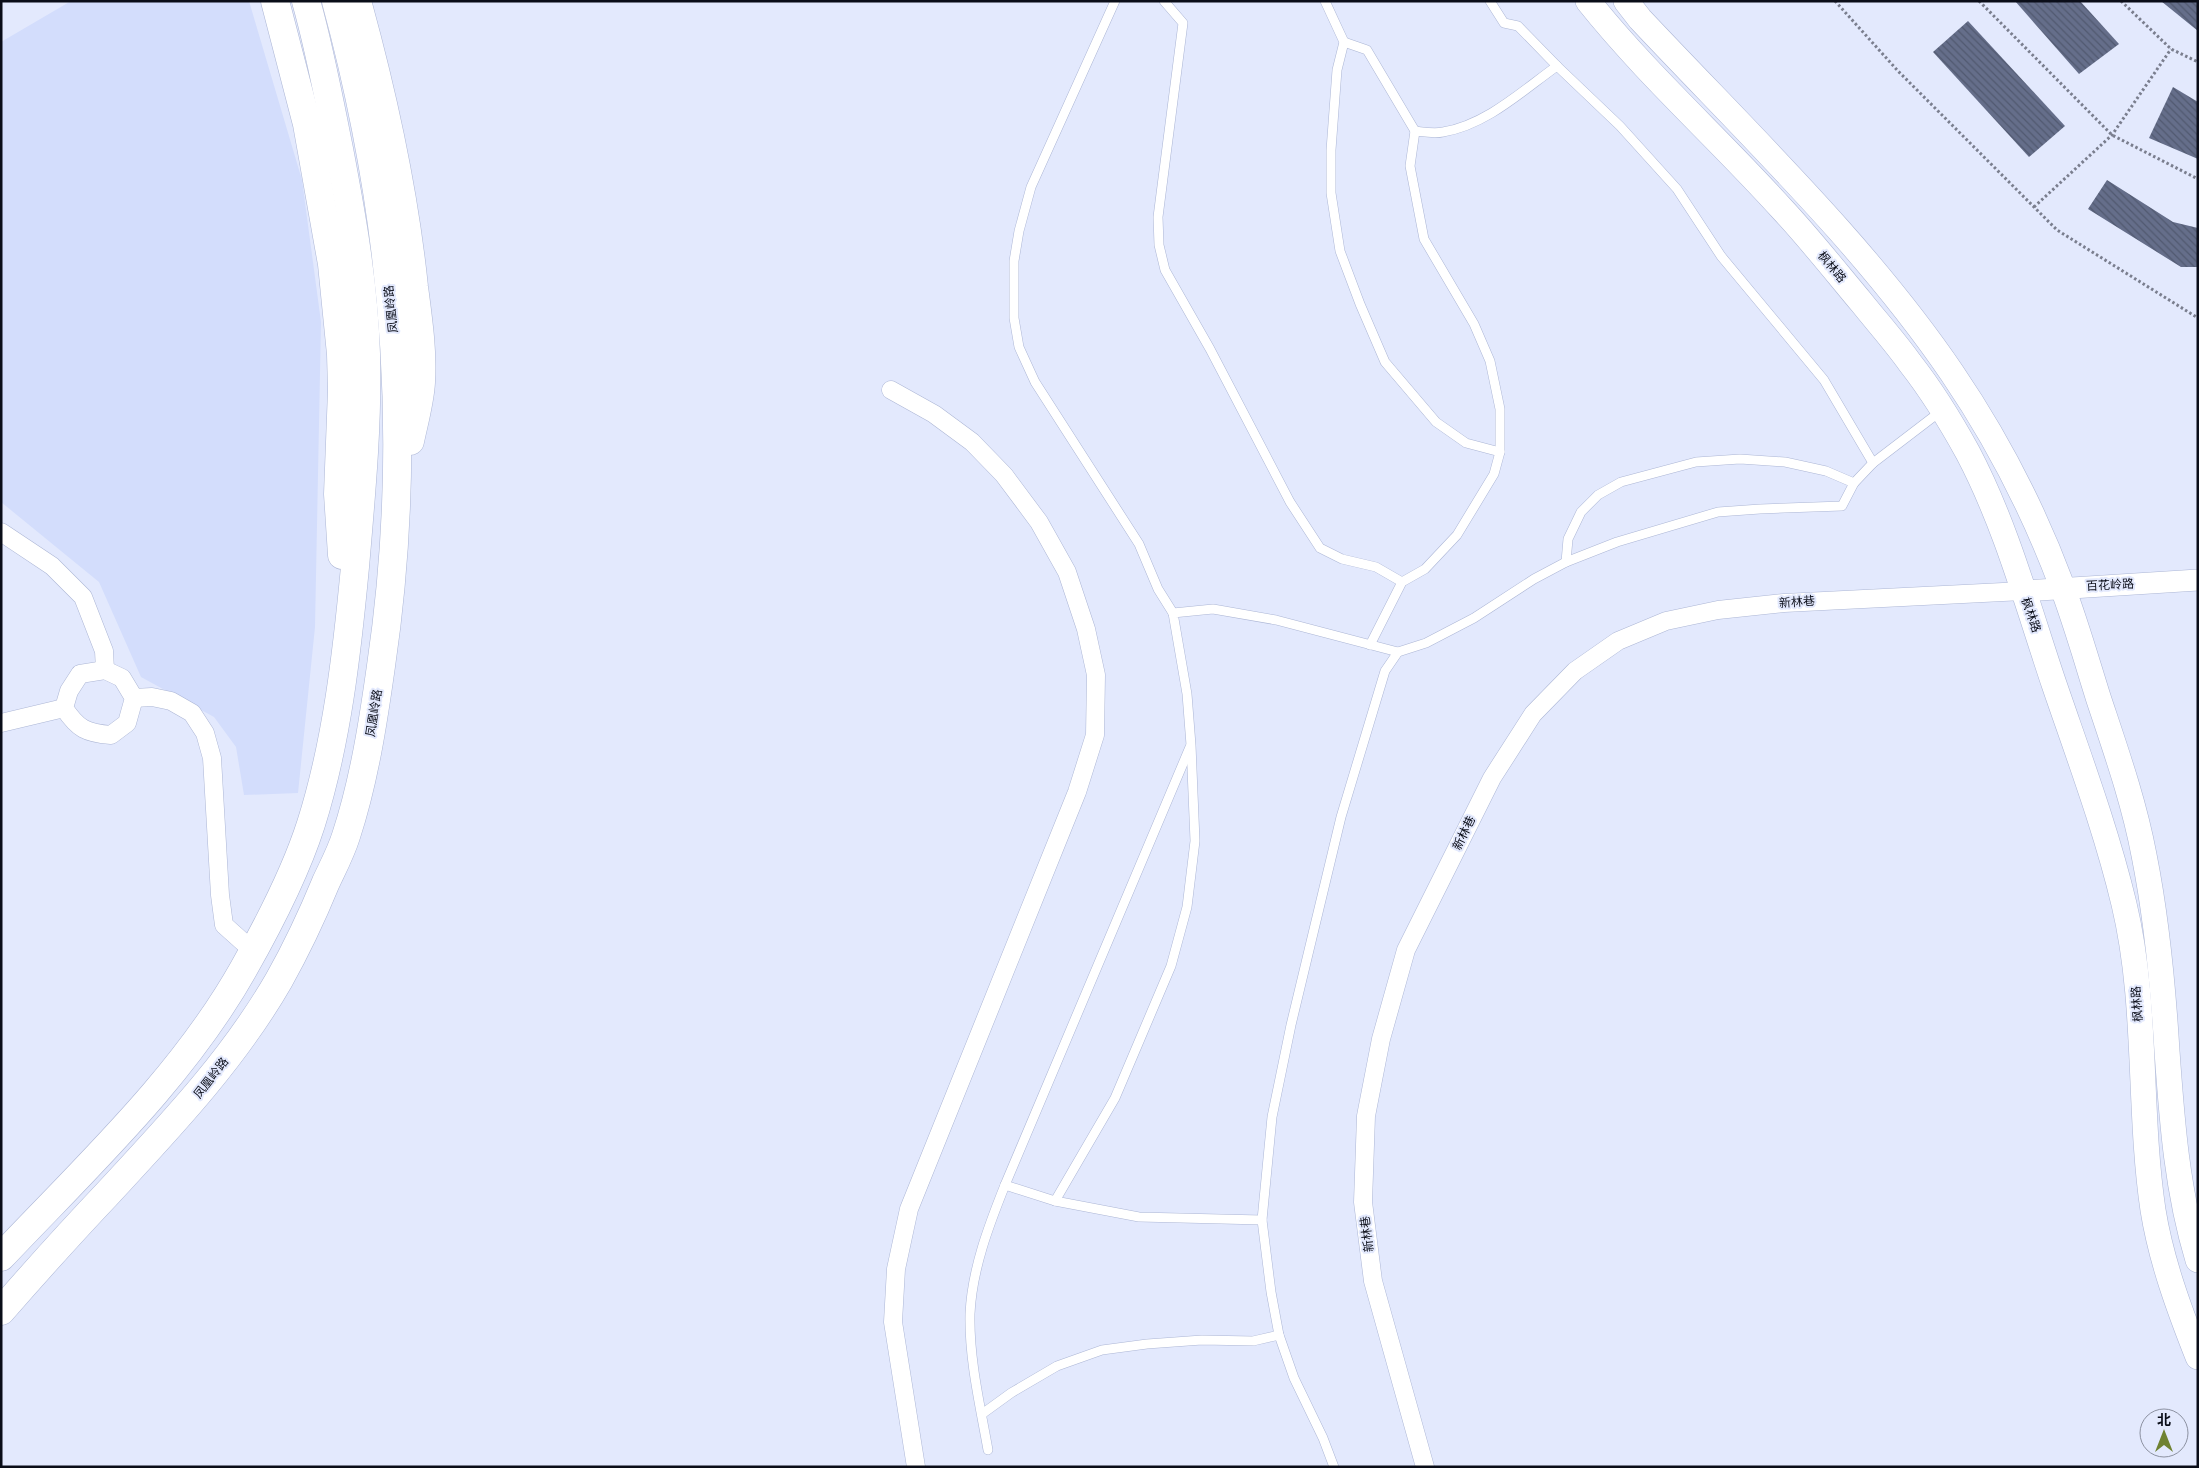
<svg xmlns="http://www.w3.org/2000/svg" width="2199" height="1468" viewBox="0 0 2199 1468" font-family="Figtree,'Noto Sans SC',sans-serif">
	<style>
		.built { fill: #d3ddfc }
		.building { fill: url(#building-back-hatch) }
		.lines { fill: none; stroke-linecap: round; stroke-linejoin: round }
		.service-casing { stroke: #acb6d5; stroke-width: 10 }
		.minor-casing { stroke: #acb6d5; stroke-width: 19 }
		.tertiary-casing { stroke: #acb6d5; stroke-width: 22 }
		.secondary-casing { stroke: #acb6d5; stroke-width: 26 }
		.primary-casing { stroke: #acb6d5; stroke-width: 29 }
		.path { stroke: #7a7e8e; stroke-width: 3; stroke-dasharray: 2.5 2.5; stroke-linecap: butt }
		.service { stroke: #fff; stroke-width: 9 }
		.minor { stroke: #fff; stroke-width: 18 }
		.tertiary { stroke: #fff; stroke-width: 21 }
		.secondary { stroke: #fff; stroke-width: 25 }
		.primary { stroke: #fff; stroke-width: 28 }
		.labels { text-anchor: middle; stroke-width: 4; stroke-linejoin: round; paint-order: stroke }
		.street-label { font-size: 12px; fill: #0a0d18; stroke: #e3e9fd }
	</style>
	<defs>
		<pattern id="building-back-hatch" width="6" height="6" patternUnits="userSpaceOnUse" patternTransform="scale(1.25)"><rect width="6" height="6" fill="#656e8a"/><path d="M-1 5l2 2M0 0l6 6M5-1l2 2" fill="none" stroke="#515970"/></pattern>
	</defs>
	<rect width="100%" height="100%" fill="#e3e9fd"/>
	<polygon class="built" points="71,1 249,1 302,180 321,322 315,627 298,793 244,795 236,747 214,717 141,677 99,582 1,502 1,42"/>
	<g class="building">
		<polygon points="2015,1 2080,1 2119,44 2079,74"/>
		<polygon points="2161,1 2198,1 2198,31"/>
		<polygon points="1968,21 2065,126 2029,157 1933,52"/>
		<polygon points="2173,87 2198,102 2198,159 2149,138"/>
		<polygon points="2107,180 2173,222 2198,228 2198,267 2181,267 2088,209"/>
	</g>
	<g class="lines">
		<g class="service-casing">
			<g id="service">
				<polyline points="1115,1 1031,187 1019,231 1014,261 1014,318 1019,347 1035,382 1139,544 1158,589 1173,613"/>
				<polyline points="1164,1 1183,23 1158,217 1159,245 1165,270 1210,349 1290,502 1320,548 1342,559 1376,567 1402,582"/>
				<polyline points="1325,1 1344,42 1337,70 1331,150 1331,193 1340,251 1360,304 1385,362 1436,422 1466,443 1500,452"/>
				<polyline points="1490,1 1504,23 1518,26 1557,66"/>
				<polyline points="1344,42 1367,50 1415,131"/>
				<polyline points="1566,562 1568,539 1581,512 1598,495 1621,482 1696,462 1740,459 1785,462 1826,471 1854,483"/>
				<path d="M1370,645L1402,582L1425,569L1457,535L1494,474L1500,452V409L1490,361L1474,324L1424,239L1410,166L1415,131C1424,132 1434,134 1443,132C1486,125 1522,91 1557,66L1620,126L1677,189L1721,256L1824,380L1873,463"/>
				<polyline points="1005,1185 1190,747"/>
				<polyline points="1055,1201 1139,1217 1262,1220"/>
				<polyline points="982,1414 1011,1393 1057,1366 1102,1350 1147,1344 1202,1340 1253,1341 1279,1335"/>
				<path d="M988,1450C980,1405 969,1359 970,1314C972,1269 989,1225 1005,1185L1055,1201L1115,1098L1171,966L1187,907L1195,841L1191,745L1187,694L1173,613L1213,609L1276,620L1398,652L1426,643L1474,618L1534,579L1566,562L1617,542L1718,512L1760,509L1842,506L1854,483L1873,463L1941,411"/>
				<polyline points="1334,1467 1323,1438 1294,1378 1279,1335 1271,1292 1262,1220 1272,1117 1291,1025 1341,817 1385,671 1398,652"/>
			</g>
		</g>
		<g class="minor-casing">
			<g id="minor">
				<polyline points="891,390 934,414 972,442 1004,475 1039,522 1067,572 1086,629 1096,675 1095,735 1077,792 909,1209 896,1269 893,1322 916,1467"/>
				<polyline points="1,532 52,566 83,597 104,651 105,670"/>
				<path d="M105,670L122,678L134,698L127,723L111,735C86,733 78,729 64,708L69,691L80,674Z"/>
				<polyline points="134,698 152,697 171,701 192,713 205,733 212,758 220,895 224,925 253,951"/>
				<polyline points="1,723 64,708"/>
				<polyline points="1425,1467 1373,1281 1363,1202 1366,1116 1381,1039 1406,950 1492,778 1533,714 1575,671 1618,641 1666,621 1718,610 1784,603 2023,591"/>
			</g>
		</g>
		<g class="tertiary-casing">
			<polyline id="tertiary" points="2023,591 2198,580"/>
		</g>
		<g class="secondary-casing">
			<g id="secondary">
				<path d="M1588,1C1647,75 1719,139 1782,209C1810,239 1836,272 1862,303C1878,323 1895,342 1910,363C1932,391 1951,422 1968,453C2006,525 2028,607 2054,684C2079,757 2106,829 2124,904C2148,1004 2138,1109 2153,1210C2161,1260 2179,1309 2198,1357"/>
				<path d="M1626,1L1640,19C1746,132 1865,245 1952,373C1997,439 2034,511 2062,586C2076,623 2087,662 2099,700C2116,751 2134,802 2144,855C2157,920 2163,985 2167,1051C2172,1122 2177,1191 2198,1260"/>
			</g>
		</g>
		<g class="primary-casing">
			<g id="primary">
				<polyline points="275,1 307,124 332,264 341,354 342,390 338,494 342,555"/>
				<path d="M357,1C383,95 404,190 414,287C418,318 423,351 421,382C420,401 414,422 410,441"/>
				<path d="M1,1257C87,1166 183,1077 244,968C270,922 295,874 311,824C337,742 347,652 355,567C361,496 368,425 366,354C364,285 352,217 339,149C329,100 320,50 306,1"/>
				<path d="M1,1311C36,1271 71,1232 108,1193C170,1126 233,1060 279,980C297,948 312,916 326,882C333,867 341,852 346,836C364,781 373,723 381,666C414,443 395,218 336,1"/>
			</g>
		</g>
		<g class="path">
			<polyline points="1835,1 1898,71 2057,230 2198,318"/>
			<polyline points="1979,1 2112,135 2198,179"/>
			<polyline points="2121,1 2171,49 2198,62"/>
			<polyline points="2034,207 2112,135 2171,49"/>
		</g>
		<use href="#service" class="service"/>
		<use href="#minor" class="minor"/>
		<use href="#tertiary" class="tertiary"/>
		<use href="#secondary" class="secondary"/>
		<use href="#primary" class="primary"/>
	</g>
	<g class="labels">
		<g class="street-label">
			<text transform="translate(1832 267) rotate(50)" y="4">枫林路</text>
			<text transform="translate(391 309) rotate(-96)" y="4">凤凰岭路</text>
			<text transform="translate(2110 585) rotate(-3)" y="4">百花岭路</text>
			<text transform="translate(1797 602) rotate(-4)" y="4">新林巷</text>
			<text transform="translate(2031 615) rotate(71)" y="4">枫林路</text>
			<text transform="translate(374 713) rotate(-81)" y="4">凤凰岭路</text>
			<text transform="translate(1464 833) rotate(-64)" y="4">新林巷</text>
			<text transform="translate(2137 1004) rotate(-94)" y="4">枫林路</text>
			<text transform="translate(211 1078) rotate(-52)" y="4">凤凰岭路</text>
			<text transform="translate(1367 1234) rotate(-97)" y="4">新林巷</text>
		</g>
	</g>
	<rect width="2199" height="1468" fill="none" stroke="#0a0d18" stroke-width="5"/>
	<g transform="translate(2164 1433)"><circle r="24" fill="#e3e9fd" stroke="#8c91a1"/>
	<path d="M0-4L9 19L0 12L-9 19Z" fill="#6f8232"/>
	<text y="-8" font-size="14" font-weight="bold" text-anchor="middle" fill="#0a0d18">北</text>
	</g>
</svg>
